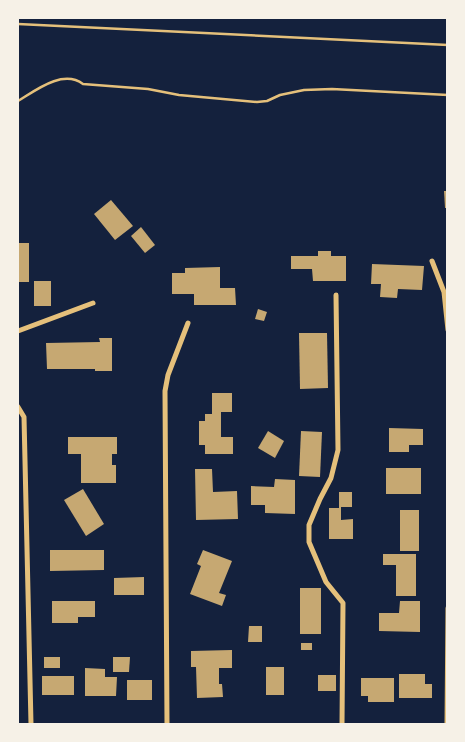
<svg xmlns="http://www.w3.org/2000/svg" width="465" height="742" viewBox="0 0 465 742" font-family="'Source Sans 3',sans-serif">
	<style>
		.building { fill: #c6a872 }
		.lines { fill: none; stroke-linecap: round; stroke-linejoin: round }
		.path { stroke: #e5c07b; stroke-width: 2.5 }
		.minor { stroke: #e5c07b; stroke-width: 5 }
	</style>
	<rect width="100%" height="100%" fill="#14213d"/>
	<g class="building">
		<polygon points="444,191 448,191 448,208 445,208"/>
		<polygon points="111,200 133,226 115,240 94,214"/>
		<polygon points="141,227 155,245 145,253 131,236"/>
		<rect x="18" y="243" width="11" height="39"/>
		<polygon points="318,251 331,251 331,256 346,256 346,281 313,281 312,269 291,269 291,256 318,256"/>
		<polygon points="372,264 424,266 422,290 398,289 397,298 380,297 381,284 371,284"/>
		<polygon points="220,267 220,288 235,288 236,305 194,305 194,294 172,294 172,273 185,273 185,268"/>
		<rect x="34" y="281" width="17" height="25"/>
		<polygon points="258,309 267,312 264,321 255,319"/>
		<polygon points="299,333 327,333 328,388 300,389"/>
		<polygon points="99,338 112,338 112,371 95,371 95,369 47,369 46,343 100,342"/>
		<polygon points="212,393 232,393 232,412 221,412 221,437 233,437 233,454 205,454 205,445 199,445 199,421 205,421 205,414 212,414"/>
		<polygon points="389,428 423,429 423,445 409,445 409,452 389,452"/>
		<polygon points="268,431 284,441 275,458 258,448"/>
		<polygon points="301,431 322,432 320,477 299,476"/>
		<polygon points="68,437 117,437 117,454 112,454 112,465 116,465 116,483 81,483 81,454 68,454"/>
		<rect x="386" y="468" width="35" height="26"/>
		<polygon points="195,469 212,469 213,492 237,491 238,519 196,520"/>
		<polygon points="275,479 295,480 295,514 265,513 265,505 251,505 251,486 274,487"/>
		<polygon points="83,489 104,524 86,536 64,500"/>
		<polygon points="339,492 352,492 352,507 341,507 341,520 353,519 353,539 329,539 329,508 339,508"/>
		<rect x="400" y="510" width="19" height="41"/>
		<polygon points="50,550 104,550 104,570 50,571"/>
		<polygon points="203,550 232,561 219,593 226,595 222,606 190,594 201,566 197,564"/>
		<polygon points="383,554 416,554 416,596 396,596 396,565 383,565"/>
		<polygon points="144,577 144,595 114,595 114,578"/>
		<rect x="300" y="588" width="21" height="46"/>
		<polygon points="52,601 95,601 95,617 78,617 78,623 52,623"/>
		<polygon points="400,601 420,601 420,632 379,631 379,613 399,613"/>
		<polygon points="249,626 262,626 262,642 248,642"/>
		<rect x="301" y="643" width="11" height="7"/>
		<polygon points="232,650 232,668 219,668 219,684 222,684 223,697 197,698 196,667 191,667 191,651"/>
		<rect x="44" y="657" width="16" height="11"/>
		<polygon points="113,657 130,657 129,672 113,672"/>
		<rect x="266" y="667" width="18" height="28"/>
		<polygon points="85,668 105,669 105,677 117,677 116,696 85,696"/>
		<polygon points="399,674 425,674 425,684 432,684 432,698 399,698"/>
		<rect x="318" y="675" width="18" height="16"/>
		<rect x="42" y="676" width="32" height="19"/>
		<polygon points="361,678 394,678 394,702 368,702 368,696 361,696"/>
		<rect x="127" y="680" width="25" height="20"/>
	</g>
	<g class="lines">
		<g class="path">
			<polyline points="18,24 448,45"/>
			<path d="M18,101C36,90 63,69 83,84L148,89L179,95L257,102L267,101L280,95L304,90L332,89L448,95"/>
		</g>
		<g class="minor">
			<polyline points="432,261 444,292 448,330"/>
			<polyline points="336,295 338,450 331,478 320,499 309,525 309,542 326,582 343,603 342,724"/>
			<polyline points="18,331 93,303"/>
			<polyline points="18,407 24,417 31,724"/>
			<polyline points="167,724 165,391 168,375 188,323"/>
			<polyline points="447,724 448,608"/>
		</g>
	</g>
	<rect width="465" height="742" fill="none" stroke="#f6f1e7" stroke-width="38"/>
</svg>
